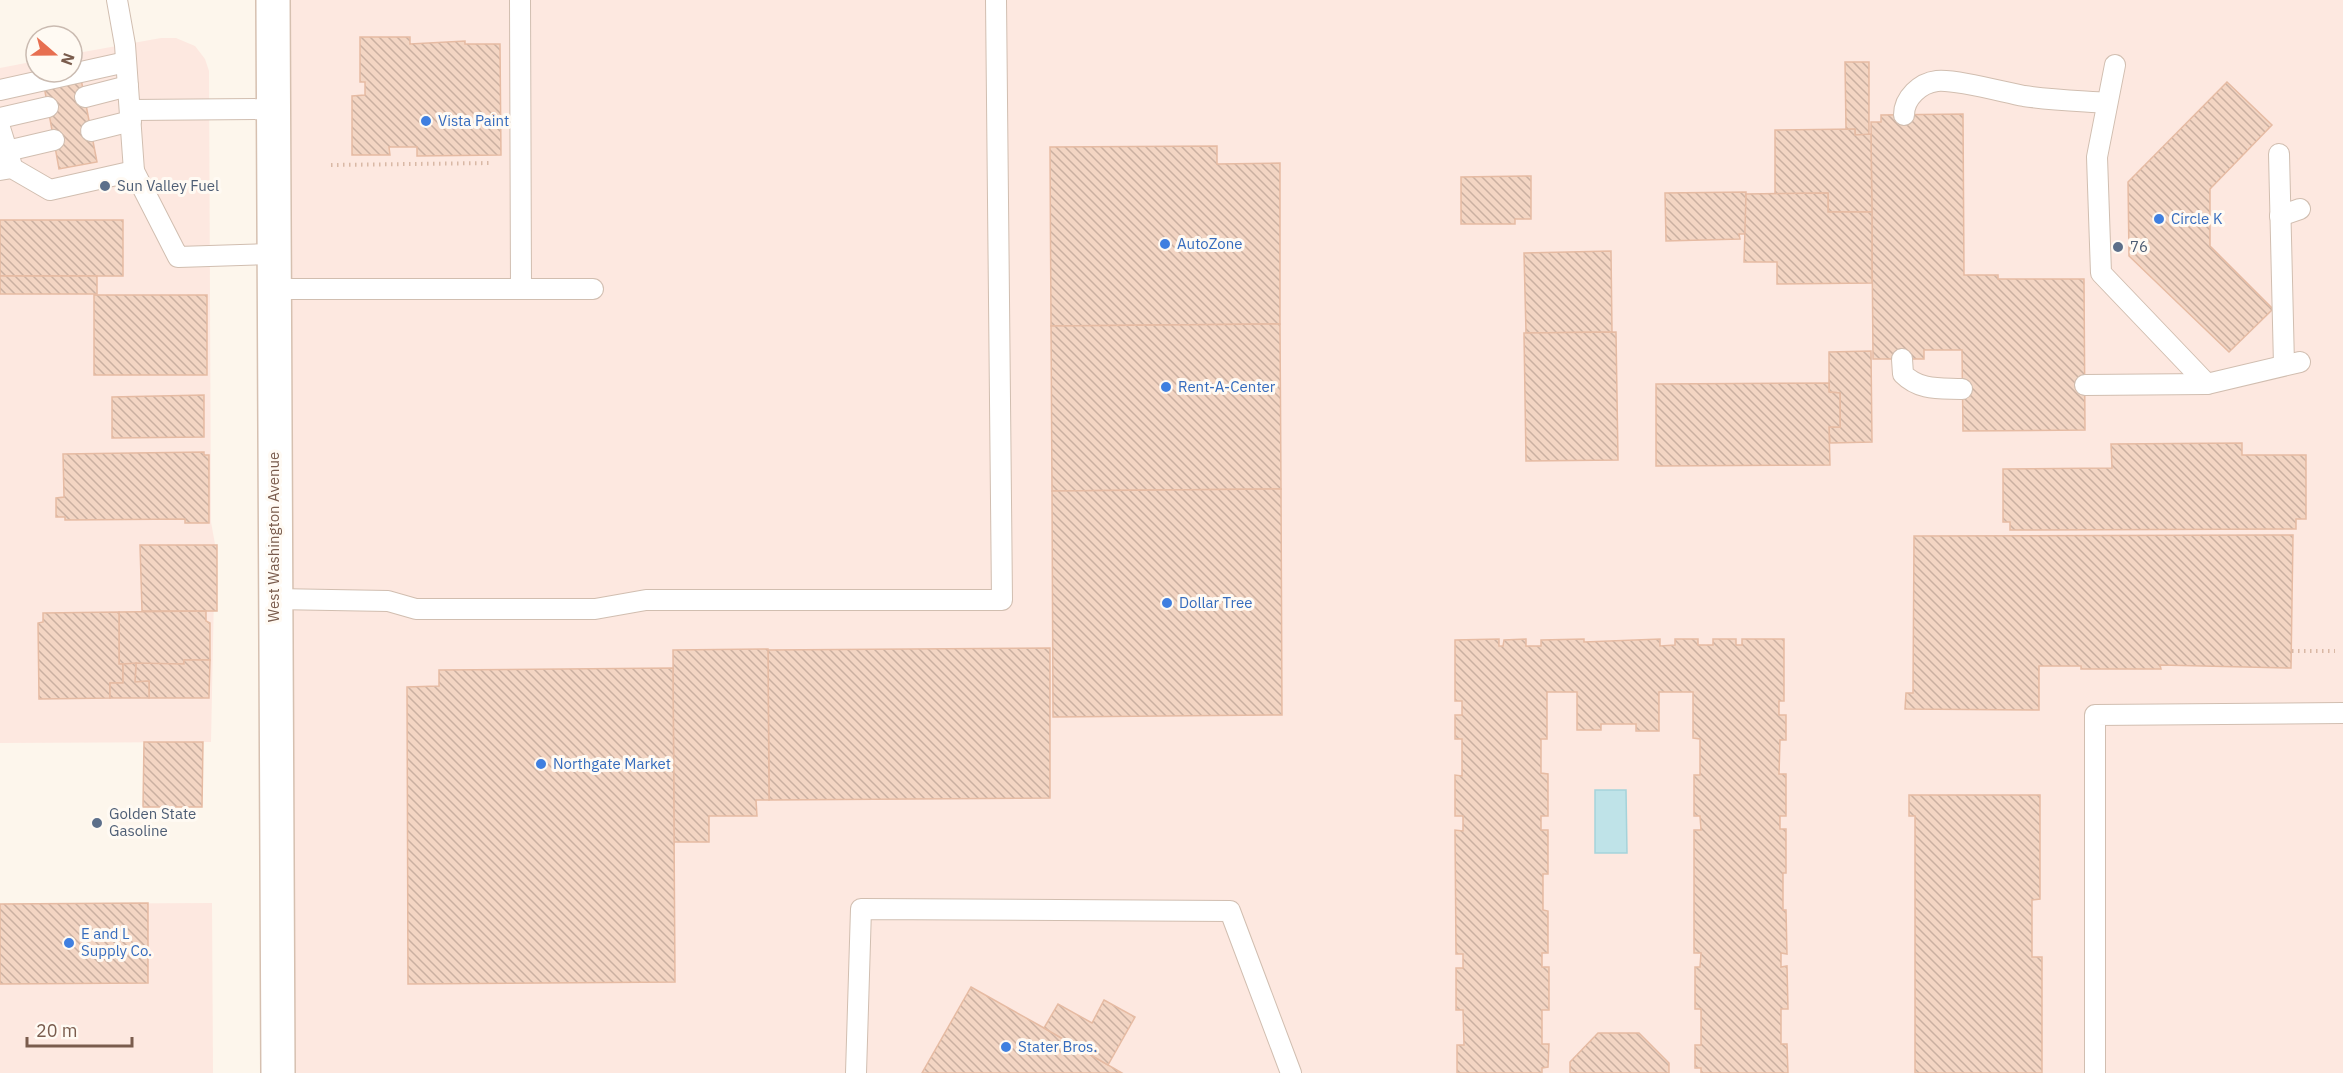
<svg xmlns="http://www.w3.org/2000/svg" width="2343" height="1073" viewBox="0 0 2343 1073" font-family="'IBM Plex Sans',sans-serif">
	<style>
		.commercial { fill: #fde8e0 }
		.water { fill: #bfe3e8; stroke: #a5d3da; stroke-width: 1.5 }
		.building { fill: url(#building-back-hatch); stroke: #e6bba3; stroke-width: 1.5 }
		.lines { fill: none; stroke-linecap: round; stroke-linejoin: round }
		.lane-casing { stroke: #d1beb0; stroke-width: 22 }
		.secondary-casing { stroke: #d6c0b0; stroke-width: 36 }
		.path { stroke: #d9b8a5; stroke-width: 4; stroke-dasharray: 1.5 4.5; stroke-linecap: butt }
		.lane { stroke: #fff; stroke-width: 20 }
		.secondary { stroke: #fff; stroke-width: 33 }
		.shop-dot { fill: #3f7fe0; stroke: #fffaf3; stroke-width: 2 }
		.service-dot { fill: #5c6f8a; stroke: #fffaf3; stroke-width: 2 }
		.labels { text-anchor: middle; stroke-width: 6; stroke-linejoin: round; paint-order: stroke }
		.shop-label { font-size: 15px; fill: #366cbe; stroke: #fffaf3; text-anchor: start }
		.service-label { font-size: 15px; fill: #4e5e75; stroke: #fffaf3; text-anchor: start }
		.street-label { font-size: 15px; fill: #7a5c4d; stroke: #fffaf3 }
	</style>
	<defs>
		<pattern id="building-back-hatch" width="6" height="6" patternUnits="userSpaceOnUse" patternTransform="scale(1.5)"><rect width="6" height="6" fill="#f3d5c3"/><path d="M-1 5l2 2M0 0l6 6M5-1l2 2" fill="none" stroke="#cab0a1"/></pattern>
	</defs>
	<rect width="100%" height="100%" fill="#fdf6ec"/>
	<g class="commercial">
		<polygon points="273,0 2343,0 2343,1073 278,1073"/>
		<polygon points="161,38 176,38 195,46 205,59 209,71 211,522 215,544 211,742 0,743 0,68 36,61 36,72 72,72 72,54"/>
		<polygon points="212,903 213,1073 0,1073 0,904"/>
	</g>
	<polygon class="water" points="1595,790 1626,790 1627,853 1595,853"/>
	<g class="building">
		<polygon points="360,37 410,37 410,44 465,41 465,44 500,44 501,155 417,156 417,147 389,147 390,155 352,155 352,96 365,95 365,82 360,82"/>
		<polygon points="1845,62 1869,62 1869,135 1855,135 1855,129 1846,130"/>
		<polygon points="81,79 97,162 59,169 44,86"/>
		<polygon points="2227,82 2272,125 2210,189 2210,246 2273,309 2229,352 2129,256 2128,182"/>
		<polygon points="1963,114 1964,275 1998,275 1998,279 2084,279 2085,430 1963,431 1962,350 1924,350 1924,359 1873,359 1871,122 1881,122 1881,115"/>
		<polygon points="1855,129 1855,135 1871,134 1872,212 1828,212 1828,193 1775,194 1775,130"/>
		<polygon points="1217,146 1217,164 1280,163 1280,324 1051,326 1050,147"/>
		<polygon points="1531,176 1531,219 1515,219 1515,224 1461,224 1461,177"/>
		<polygon points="1746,192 1746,234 1739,234 1740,239 1666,241 1665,193"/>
		<polygon points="1828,193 1828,212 1872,212 1872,283 1777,284 1777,262 1744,262 1746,194"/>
		<rect x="0" y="220" width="123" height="56"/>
		<polygon points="1611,251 1612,332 1526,333 1524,253"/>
		<rect x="0" y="276" width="97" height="18"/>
		<rect x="94" y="295" width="113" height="80"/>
		<polygon points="1280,324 1281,489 1052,491 1051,326"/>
		<polygon points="1616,332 1618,460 1526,461 1524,333"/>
		<polygon points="1871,351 1872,442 1830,443 1829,427 1840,427 1840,393 1829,392 1829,352"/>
		<polygon points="1829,383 1829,392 1840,393 1840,427 1829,427 1830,465 1656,466 1656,384"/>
		<polygon points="204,395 204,437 112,438 112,397"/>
		<polygon points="2242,443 2242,455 2306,455 2306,519 2296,519 2296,529 2010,530 2010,522 2003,522 2003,469 2112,468 2111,444"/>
		<polygon points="204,452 204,455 209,455 209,523 185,523 185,519 65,520 65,517 56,517 56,498 64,497 63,454"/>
		<polygon points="1281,489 1282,715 1053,717 1052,491"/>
		<polygon points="2271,535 2293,535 2291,668 2160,665 2161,669 2081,669 2081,666 2039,666 2039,710 1905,709 1906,693 1913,693 1914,536"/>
		<polygon points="140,545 217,545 217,611 142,611"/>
		<polygon points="206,611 206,621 210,623 210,660 184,660 184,664 119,664 119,612"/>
		<polygon points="119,612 119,664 123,664 123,683 110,683 110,698 39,699 38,623 43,622 43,613"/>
		<polygon points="1499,639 1499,646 1503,646 1504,640 1526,639 1526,646 1541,646 1541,640 1584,639 1584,642 1660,639 1660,646 1675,645 1675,639 1698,639 1698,645 1713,645 1713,639 1736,639 1736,645 1742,645 1742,639 1784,639 1784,701 1779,701 1779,715 1786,715 1786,740 1780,740 1779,774 1786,774 1786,816 1780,816 1780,829 1786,829 1786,873 1783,873 1783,910 1786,910 1787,954 1781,953 1781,967 1787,966 1788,1009 1781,1009 1781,1044 1787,1044 1788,1073 1701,1073 1701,1068 1695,1068 1695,1045 1701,1045 1701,1009 1695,1009 1695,967 1700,967 1701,953 1694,953 1694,830 1701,830 1700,816 1694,816 1694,775 1700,775 1700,739 1693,738 1693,692 1659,692 1659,731 1636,731 1636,724 1601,724 1601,730 1577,730 1577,692 1547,692 1547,739 1541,739 1541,773 1548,774 1548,816 1541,816 1541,830 1548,830 1548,874 1543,874 1543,910 1548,911 1548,953 1542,953 1542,967 1549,967 1549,1010 1542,1010 1542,1044 1549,1044 1548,1067 1542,1068 1542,1073 1457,1073 1457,1045 1464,1045 1463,1010 1456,1010 1456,968 1463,968 1463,954 1456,954 1455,830 1463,831 1463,816 1455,816 1455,775 1462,776 1462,739 1455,739 1455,715 1462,715 1462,701 1455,701 1455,640"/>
		<polygon points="1050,648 1050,798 769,800 768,650"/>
		<polygon points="768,649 769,800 756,800 757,816 709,816 709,842 674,842 673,650"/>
		<polygon points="184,660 210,660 209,698 149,698 149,681 135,682 136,663 184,664"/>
		<polygon points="136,663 135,682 149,681 149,698 110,698 110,683 123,683 123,664"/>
		<polygon points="673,668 675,982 408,984 407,687 439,686 439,670"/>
		<polygon points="144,742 203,742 202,807 143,807"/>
		<polygon points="1909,795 2040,795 2040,899 2032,900 2032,957 2042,957 2042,1073 1915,1073 1915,816 1909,816"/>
		<polygon points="148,903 148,983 0,984 0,904"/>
		<polygon points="971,987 1044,1028 1122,1073 922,1073"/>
		<polygon points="1104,1000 1135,1017 1108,1065 1044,1028 1058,1004 1092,1023"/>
		<polygon points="1598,1033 1639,1033 1669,1063 1669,1073 1570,1073 1570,1062"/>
	</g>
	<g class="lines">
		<g class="lane-casing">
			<g id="lane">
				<polyline points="117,0 125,45 134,171"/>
				<polyline points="520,0 521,289"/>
				<polyline points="2115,65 2097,157 2101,273 2207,384 2300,362"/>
				<polyline points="0,90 126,62"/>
				<polyline points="85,97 128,86"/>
				<polyline points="130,110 273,109"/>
				<path d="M1904,115C1904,98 1920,83 1937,81C1955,79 2003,92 2024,96C2051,100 2080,101 2107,103"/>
				<polyline points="0,118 48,107"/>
				<polyline points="0,128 11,163"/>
				<polyline points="91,131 131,121"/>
				<polyline points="7,151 54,140"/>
				<polyline points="2279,154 2284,365"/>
				<polyline points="0,170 12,168 50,190 134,171 178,257 273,254"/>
				<polyline points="2280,216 2300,209"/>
				<polyline points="273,289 593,289"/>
				<path d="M1902,359L1903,374C1920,391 1940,388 1962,389"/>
				<polyline points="2085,385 2207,384"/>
				<polyline points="275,599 388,601 416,609 595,609 646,600 1002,600 996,0"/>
				<polyline points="856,1073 861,909 1230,911 1291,1073"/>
				<polyline points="2095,1073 2095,715 2343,713"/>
			</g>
		</g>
		<g class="secondary-casing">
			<polyline id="secondary" points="273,0 278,1073"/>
		</g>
		<g class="path">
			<polyline points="331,165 492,163"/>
			<polyline points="2292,651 2335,651"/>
		</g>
		<use href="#lane" class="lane"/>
		<use href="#secondary" class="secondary"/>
	</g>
	<g class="shop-dot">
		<circle cx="426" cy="121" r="6"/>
		<circle cx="2159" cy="219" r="6"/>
		<circle cx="1165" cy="244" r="6"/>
		<circle cx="1166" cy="387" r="6"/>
		<circle cx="1167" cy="603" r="6"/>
		<circle cx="541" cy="764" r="6"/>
		<circle cx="69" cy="943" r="6"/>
		<circle cx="1006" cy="1047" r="6"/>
	</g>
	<g class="service-dot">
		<circle cx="105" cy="186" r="6"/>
		<circle cx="2118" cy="247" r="6"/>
		<circle cx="97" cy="823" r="6"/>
	</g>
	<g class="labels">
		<g class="shop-label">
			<text x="438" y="126">Vista Paint</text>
			<text x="2171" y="224">Circle K</text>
			<text x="1177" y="249">AutoZone</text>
			<text x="1178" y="392">Rent-A-Center</text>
			<text x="1179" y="608">Dollar Tree</text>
			<text x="553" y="769">Northgate Market</text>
			<text x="81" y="939">E and L<tspan x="81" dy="17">Supply Co.</tspan></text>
			<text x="1018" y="1052">Stater Bros.</text>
		</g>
		<g class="service-label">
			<text x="117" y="191">Sun Valley Fuel</text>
			<text x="2130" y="252">76</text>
			<text x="109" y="819">Golden State<tspan x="109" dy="17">Gasoline</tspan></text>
		</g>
		<g class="street-label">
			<text transform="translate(274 537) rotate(-90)" y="5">West Washington Avenue</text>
		</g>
	</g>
	<g transform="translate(54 54) rotate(110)"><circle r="28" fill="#fffaf3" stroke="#cabbb1" stroke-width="1.5"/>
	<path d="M0-4.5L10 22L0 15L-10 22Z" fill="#e76f51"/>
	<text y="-9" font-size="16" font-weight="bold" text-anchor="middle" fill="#7a5c4d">N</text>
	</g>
	<path d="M27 1037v9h105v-9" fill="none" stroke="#7a5c4d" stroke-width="3"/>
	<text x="36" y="1037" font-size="18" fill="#7a5c4d" stroke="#fffaf3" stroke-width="4.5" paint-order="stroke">20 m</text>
</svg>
